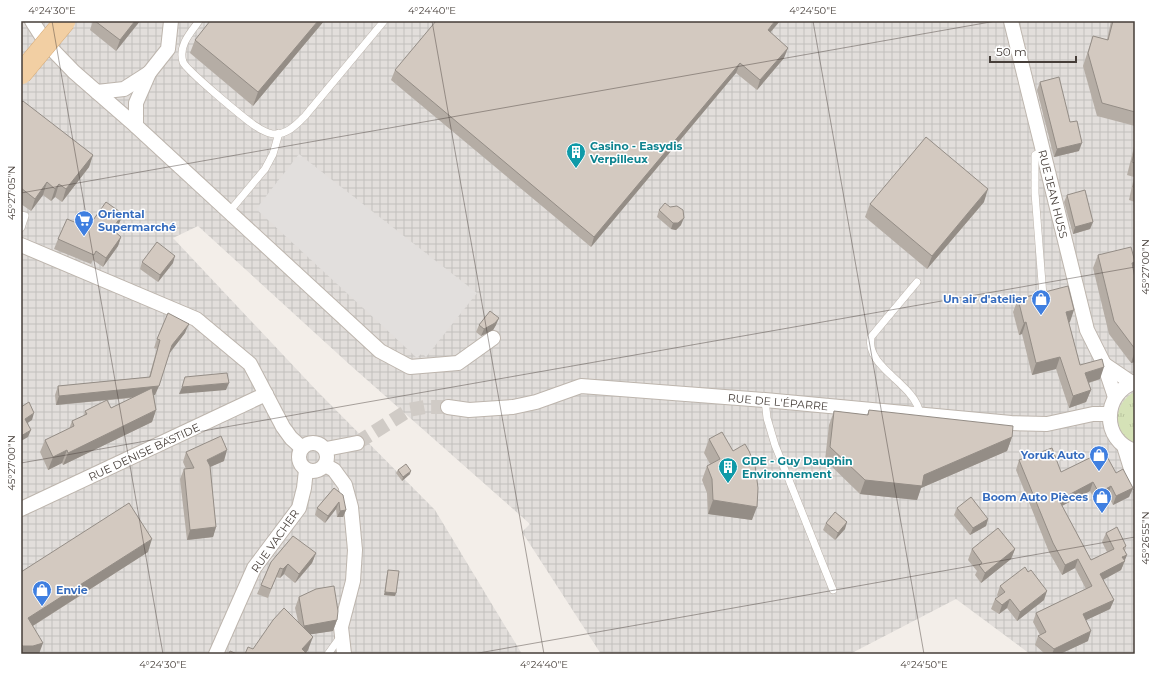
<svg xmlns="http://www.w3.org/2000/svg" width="1156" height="675" viewBox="0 0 1156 675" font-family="Montserrat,sans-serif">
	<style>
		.industrial { fill: url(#industrial-grid) }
		.grass { fill: url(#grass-tufts) }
		.parking { fill: #e2dfdd }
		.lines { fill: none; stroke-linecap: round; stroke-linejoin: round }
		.street-tunnel { stroke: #d0cbc6; stroke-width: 14; stroke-dasharray: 14 7; stroke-linecap: butt }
		.lane-casing { stroke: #bdb5ad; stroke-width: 8 }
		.street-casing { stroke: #bdb5ad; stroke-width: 16 }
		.lane { stroke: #fff; stroke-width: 7 }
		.street { stroke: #fff; stroke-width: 14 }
		.primary-bridge-casing { stroke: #d6a974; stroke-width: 22; stroke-linecap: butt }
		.primary-bridge { stroke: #f2cfa3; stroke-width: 21 }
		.wall { fill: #b5ada5 }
		.shaded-wall { fill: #948d86 }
		.building { fill: #d3c9c0; stroke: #948d86 }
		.ticks { fill: none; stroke: #463e39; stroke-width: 1; stroke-opacity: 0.45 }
		.labels { text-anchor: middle; stroke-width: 3; stroke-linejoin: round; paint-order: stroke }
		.culture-label { font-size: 11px; font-weight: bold; fill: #0d838f; stroke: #fff; text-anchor: start }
		.street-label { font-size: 11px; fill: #463e39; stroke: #fff }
		.shop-label { font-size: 11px; font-weight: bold; fill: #366cbe; stroke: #fff; text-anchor: end }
		.neatline { fill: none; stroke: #463e39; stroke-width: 1.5 }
		.ticks-label { font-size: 10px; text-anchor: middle; fill: #463e39 }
	</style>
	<defs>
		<pattern id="industrial-grid" width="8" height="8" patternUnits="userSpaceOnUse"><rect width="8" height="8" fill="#e2dedb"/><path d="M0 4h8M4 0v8" fill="none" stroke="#c3c0bd"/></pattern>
		<pattern id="grass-tufts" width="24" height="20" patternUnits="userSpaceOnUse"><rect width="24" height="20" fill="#d5e2b7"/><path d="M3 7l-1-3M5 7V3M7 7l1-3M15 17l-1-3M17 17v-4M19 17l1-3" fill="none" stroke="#b8c39e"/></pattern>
	</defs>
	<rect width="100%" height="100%" fill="#f3eee9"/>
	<polygon class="industrial" points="21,21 1135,21 1135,654 1030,654 956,599 850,654 601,654 522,532 530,524 349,364 198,226 173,238 317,391 435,510 522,654 21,654"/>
	<path class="grass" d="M1135,392V443C1112,434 1112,402 1135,392Z"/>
	<polygon class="parking" points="299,154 477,293 426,357 422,353 417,358 256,209"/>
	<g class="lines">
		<polyline class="street-tunnel" points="357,443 409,410 425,407 448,407"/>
		<g class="lane-casing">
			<g id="lane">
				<path d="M199,21C190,33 178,46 183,62C186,70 247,121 257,127C261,130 270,134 274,134C287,135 297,124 305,116L384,21"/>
				<polyline points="229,212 265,169 273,154 279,133"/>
				<polyline points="21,215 25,216 21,228"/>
				<path d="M917,282L871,337C865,368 915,383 920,414"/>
				<polyline points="1037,298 1043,296 1035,193 1035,155 1043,151"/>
				<polyline points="765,400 767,418 775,445 833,590"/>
				<polyline points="328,654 341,636"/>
			</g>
		</g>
		<g class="street-casing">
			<g id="street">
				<polyline points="32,21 46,43 74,72 136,126 380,351 410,367 458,363 493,338"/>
				<polyline points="1011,21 1087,330 1104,364 1115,397"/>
				<polyline points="97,92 124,89 149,73"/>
				<polyline points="136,126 136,103 149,73 168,49 171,21"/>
				<polyline points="21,245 196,319 250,364 283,427 291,438 302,448"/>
				<polyline points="1104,364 1132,383"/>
				<path d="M1135,382C1102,393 1101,441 1135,451"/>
				<polyline points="448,407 469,410 513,407 536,402 581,386 765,400 1011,423 1047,424 1093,414 1110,414"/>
				<circle cx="313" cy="457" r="14"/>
				<polyline points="1124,446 1135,482"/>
				<polyline points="326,449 357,443"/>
				<polyline points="325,465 334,470 345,485 351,507 355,550 353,581 341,627 344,654"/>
				<polyline points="21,509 266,394"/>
				<polyline points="216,654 254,568 299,508 304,488 306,470"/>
			</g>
		</g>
		<use href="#lane" class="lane"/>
		<use href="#street" class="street"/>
		<g class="primary-bridge-casing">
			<polyline id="primary-bridge" points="21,74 65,21"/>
		</g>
		<use href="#primary-bridge" class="primary-bridge"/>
	</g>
	<g class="wall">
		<polygon points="93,21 140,21 116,51 90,30"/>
		<polygon points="324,21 253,106 190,53 195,40"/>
		<polygon points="1111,21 1135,21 1135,126 1097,116 1083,66 1093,36 1107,40"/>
		<polygon points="770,33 784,58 757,90 736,73 591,247 391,80 395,70"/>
		<polygon points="1040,82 1070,122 1079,151 1054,157 1037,90"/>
		<polygon points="21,103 93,155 89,167 62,202 55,197 51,201 43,195 31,211 21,204"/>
		<polygon points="1135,143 1135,202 1129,200 1134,177 1127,175"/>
		<polygon points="1067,195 1093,222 1090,229 1073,234 1064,202"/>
		<polygon points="984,202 927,269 865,217 870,204"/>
		<polygon points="659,210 681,225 676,230 671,229 657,217"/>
		<polygon points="91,223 119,224 114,231 121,237 118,246 103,267 93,260 91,264 54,249 58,239"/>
		<polygon points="1098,255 1133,268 1135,278 1135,362 1131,363 1109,334 1093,268"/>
		<polygon points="142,262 173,263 158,282 140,269"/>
		<polygon points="1018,299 1070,322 1069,323 1080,365 1100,379 1089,383 1091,390 1086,402 1069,408 1056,369 1032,375 1022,334 1019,335 1013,312"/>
		<polygon points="479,325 496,325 493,330 481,336 476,332"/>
		<polygon points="185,333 169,353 155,395 154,395 156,410 152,422 63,465 62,463 48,470 40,452 45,440 69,429 72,421 84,416 85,411 111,408 132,398 56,405 55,395 58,386 149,377 157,349 154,348 157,339"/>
		<polygon points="869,410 1012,437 1007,451 921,488 917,500 860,494 825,460 829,425 834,411 867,415"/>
		<polygon points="722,432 752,520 708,514 707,493 702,480 707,466 710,464 704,453 709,439"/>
		<polygon points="186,452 224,461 210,467 216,527 213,537 187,540 180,479 184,469 186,469 183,462"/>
		<polygon points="1019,460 1061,472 1116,473 1133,488 1129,497 1113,505 1108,495 1096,502 1090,491 1062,506 1091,560 1107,552 1102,542 1106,533 1126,546 1125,551 1125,561 1121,570 1103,580 1114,600 1110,609 1086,620 1088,641 1060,654 1045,654 1035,645 1038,636 1040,635 1033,622 1036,613 1086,589 1075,568 1062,575 1049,552 1016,470"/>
		<polygon points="398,470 410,474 402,481 396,473"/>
		<polygon points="334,488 346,510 343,517 337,517 336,509 325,523 315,515 317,508"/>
		<polygon points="957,508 988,519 986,526 970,535 954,515"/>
		<polygon points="826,523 845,529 835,540 823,530"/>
		<polygon points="972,549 1015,549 1011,559 981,583 975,575 977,571 968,560"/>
		<polygon points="148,552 33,626 21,654 21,572"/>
		<polygon points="316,553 312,563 295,583 284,574 280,578 276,577 268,598 257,594 261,585 271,562"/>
		<polygon points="388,570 396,593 395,596 384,595 387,574"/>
		<polygon points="1000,586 1044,600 1017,621 1007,608 999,614 991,609 995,599 998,597 997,595"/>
		<polygon points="299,597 337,620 333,631 311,634 308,650 306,653 253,649 298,621 295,608"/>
	</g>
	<g class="shaded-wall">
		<polygon points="135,21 140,21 116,51 120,40"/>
		<polygon points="318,21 324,21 253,106 258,92"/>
		<polygon points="775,21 780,21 764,40 768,30"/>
		<polygon points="788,48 784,58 757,90 760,80"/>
		<polygon points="740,63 736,73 591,247 594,237"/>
		<polygon points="1082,143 1079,151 1054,157 1057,149"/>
		<polygon points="93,155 89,167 62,202 66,189"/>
		<polygon points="47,182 43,195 31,211 35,199"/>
		<polygon points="59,184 55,197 51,201 55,189"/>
		<polygon points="988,189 984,202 927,269 932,256"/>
		<polygon points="123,214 119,224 108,239 112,229"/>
		<polygon points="684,218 681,225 676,230 671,229 673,223"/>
		<polygon points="1093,222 1090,229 1073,234 1075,227"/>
		<polygon points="121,237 118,246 103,267 106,258"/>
		<polygon points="175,256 173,263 158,282 160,275"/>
		<polygon points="1135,262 1130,276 1132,263"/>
		<polygon points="1074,310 1070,322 1062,324 1066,312"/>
		<polygon points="499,318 496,325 493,330 481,336 484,329"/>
		<polygon points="1026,322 1022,334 1019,335 1024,323"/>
		<polygon points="189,324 185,333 169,354 172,345"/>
		<polygon points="1135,351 1135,362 1131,363"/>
		<polygon points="1060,357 1056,369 1032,375 1036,363"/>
		<polygon points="1104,367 1100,379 1081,385 1085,373"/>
		<polygon points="229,383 226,390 179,394 182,387"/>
		<polygon points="159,386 155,395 56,405 59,396"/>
		<polygon points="1091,390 1086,402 1069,408 1073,396"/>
		<polygon points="156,410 152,422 63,465 68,453"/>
		<polygon points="34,413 32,420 23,426 25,419"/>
		<polygon points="31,430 28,437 21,441 21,436"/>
		<polygon points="1012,437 1007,451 921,488 917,500 860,494 865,480 924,475"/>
		<polygon points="67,450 62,463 48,470 53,457"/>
		<polygon points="227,450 224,461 203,470 207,460"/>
		<polygon points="411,471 410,474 402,481 403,477"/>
		<polygon points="1093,482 1090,491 1056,509 1059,500"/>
		<polygon points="1111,486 1108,495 1096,502 1099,493"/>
		<polygon points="1133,488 1129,497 1113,505 1116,496"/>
		<polygon points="713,500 757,507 752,520 708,514"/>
		<polygon points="339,502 336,509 325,523 328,516"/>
		<polygon points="346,510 343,517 337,517 340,511"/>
		<polygon points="988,519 986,526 970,535 973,528"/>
		<polygon points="847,522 845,529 835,540 838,533"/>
		<polygon points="216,527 213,537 187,540 190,530"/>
		<polygon points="152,539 148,552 23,632 28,618"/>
		<polygon points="1015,549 1011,559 981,583 985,573"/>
		<polygon points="316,553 312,563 295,583 299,574"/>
		<polygon points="1127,555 1121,570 1097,583 1100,574 1122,557"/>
		<polygon points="1078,559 1075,568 1062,575 1065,565"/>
		<polygon points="288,564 284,574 280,578 283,569"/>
		<polygon points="1047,591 1044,600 1017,621 1020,612"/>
		<polygon points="385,592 396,593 395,596 384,595"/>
		<polygon points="1010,599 1007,608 999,614 1002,605"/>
		<polygon points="1114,600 1110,609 1080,623 1083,614"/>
		<polygon points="337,620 333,631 300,636 304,626"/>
		<polygon points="1091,631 1088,641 1060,654 1052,654 1054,649"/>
		<polygon points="313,637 308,650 305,654 302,649"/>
		<polygon points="43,643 39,654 21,654 23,646"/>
	</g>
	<g class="building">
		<polygon points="95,21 135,21 120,40"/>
		<polygon points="210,21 318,21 258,92 195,40"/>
		<polygon points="436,21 775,21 768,30 788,48 760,80 740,63 594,237 395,70"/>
		<polygon points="1113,21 1135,21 1135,112 1102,103 1088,53 1093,36 1108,40"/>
		<polygon points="1059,77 1070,122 1077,121 1082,143 1057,149 1040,82"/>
		<polygon points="23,101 93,155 66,189 59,184 55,189 47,182 35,199 21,188 21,103"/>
		<polygon points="926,137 988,189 932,256 870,204"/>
		<polygon points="1135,149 1135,163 1132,162"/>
		<polygon points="1135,180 1135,188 1133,187"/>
		<polygon points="1085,190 1093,222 1075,227 1067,195"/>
		<polygon points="106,202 123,214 112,229 121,237 106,258 96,251 94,255 58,239 67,219 84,226 87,221 91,223"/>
		<polygon points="665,203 670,207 677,206 683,210 684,218 678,223 673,223 659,210"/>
		<polygon points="157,242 175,256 160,275 142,262"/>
		<polygon points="1131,247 1135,262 1132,263 1135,278 1135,349 1114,321 1098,255"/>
		<polygon points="1068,286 1074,310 1066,312 1080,365 1102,359 1104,367 1085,373 1091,390 1073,396 1060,357 1036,363 1026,322 1024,323 1018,299"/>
		<polygon points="490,311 499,318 495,323 484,329 479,325"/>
		<polygon points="168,313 189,324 172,345 159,386 59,396 58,386 150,377 160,340 157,339"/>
		<polygon points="227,373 229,383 182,387 185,377"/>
		<polygon points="152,388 156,410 68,453 67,450 53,457 45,440 74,426 72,421 87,414 85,411 107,400 111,408"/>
		<polygon points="29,402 34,413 25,419 31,430 21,436 21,407"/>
		<polygon points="869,410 1013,426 1012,437 924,475 922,486 865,480 830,447 834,411 868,415"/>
		<polygon points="722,432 733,451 745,444 749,451 755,465 758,488 757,507 713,500 712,479 707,466 720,459 709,439"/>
		<polygon points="221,436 227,450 207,460 210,466 216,527 190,530 184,469 194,468 186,452"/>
		<polygon points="1052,448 1061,472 1104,451 1116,473 1123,469 1133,488 1116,496 1111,486 1099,493 1093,482 1059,500 1091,560 1114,549 1106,533 1117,527 1126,546 1123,548 1127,555 1122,557 1125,561 1100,574 1114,600 1083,614 1091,631 1054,649 1038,636 1046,632 1036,613 1092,586 1078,559 1065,565 1053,543 1019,460"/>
		<polygon points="406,464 411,471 403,477 398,470"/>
		<polygon points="334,488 343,495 346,510 340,511 339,502 328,516 317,508"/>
		<polygon points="971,497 988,519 973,528 957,508"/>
		<polygon points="129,503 152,539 28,618 43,643 33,646 23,646 21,645 21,572"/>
		<polygon points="835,512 847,522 838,533 826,523"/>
		<polygon points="998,528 1015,549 985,573 979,565 982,563 972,549"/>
		<polygon points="293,536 316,553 299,574 288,564 283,569 280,568 271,589 261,585 271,562"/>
		<polygon points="1025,567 1028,572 1031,570 1047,591 1020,612 1010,599 1002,605 995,599 1005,592 1000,586"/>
		<polygon points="388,570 399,571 396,593 385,592"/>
		<polygon points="334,586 338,611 337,620 304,626 299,597 316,589"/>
		<polygon points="284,608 313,637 302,649 307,654 245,654 248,647 253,649 273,620"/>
		<polygon points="230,651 237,654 229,654"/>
	</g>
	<path class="ticks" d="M52,21L163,654M432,21L544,654M813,21L924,654M21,193L996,21M21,463L1135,267M473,654L1135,537"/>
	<defs>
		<g id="building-pin" transform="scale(1)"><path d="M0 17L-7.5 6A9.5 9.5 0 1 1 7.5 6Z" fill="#0f9aa8" stroke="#fff"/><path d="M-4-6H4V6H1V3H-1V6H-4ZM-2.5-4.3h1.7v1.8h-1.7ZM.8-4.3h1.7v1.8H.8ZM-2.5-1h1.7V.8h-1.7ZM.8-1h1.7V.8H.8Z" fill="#fff"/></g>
		<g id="supermarket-pin" transform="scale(1)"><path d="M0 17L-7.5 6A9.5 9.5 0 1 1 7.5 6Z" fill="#3f7fe0" stroke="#fff"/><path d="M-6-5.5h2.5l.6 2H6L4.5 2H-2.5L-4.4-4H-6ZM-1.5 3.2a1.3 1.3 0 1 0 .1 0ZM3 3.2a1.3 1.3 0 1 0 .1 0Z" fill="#fff"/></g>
		<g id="shop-pin" transform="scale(1)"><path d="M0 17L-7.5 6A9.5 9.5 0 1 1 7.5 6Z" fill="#3f7fe0" stroke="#fff"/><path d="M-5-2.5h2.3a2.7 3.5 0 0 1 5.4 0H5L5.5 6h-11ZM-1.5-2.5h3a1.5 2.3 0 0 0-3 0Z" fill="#fff"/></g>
	</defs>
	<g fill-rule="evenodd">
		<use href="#building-pin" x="576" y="152"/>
		<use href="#supermarket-pin" x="84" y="220"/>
		<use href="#shop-pin" x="1041" y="299"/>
		<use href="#shop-pin" x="1099" y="455"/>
		<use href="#building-pin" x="728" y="467"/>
		<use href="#shop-pin" x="1102" y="497"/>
		<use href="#shop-pin" x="42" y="590"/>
	</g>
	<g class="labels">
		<g class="culture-label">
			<text x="590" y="150">Casino - Easydis<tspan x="590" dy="13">Verpilleux</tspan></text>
			<text x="742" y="465">GDE - Guy Dauphin<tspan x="742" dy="13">Environnement</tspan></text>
		</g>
		<g class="street-label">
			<text transform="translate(1053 194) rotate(76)" y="4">RUE JEAN HUSS</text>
			<text transform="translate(778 402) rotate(5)" y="4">RUE DE L'ÉPARRE</text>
			<text transform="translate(144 452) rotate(-25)" y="4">RUE DENISE BASTIDE</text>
			<text transform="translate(275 541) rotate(-55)" y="4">RUE VACHER</text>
		</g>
		<g class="shop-label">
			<text x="98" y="218" text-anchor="start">Oriental<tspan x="98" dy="13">Supermarché</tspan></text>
			<text x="1027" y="303">Un air d'atelier</text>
			<text x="1085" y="459">Yoruk Auto</text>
			<text x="1088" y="501">Boom Auto Pièces</text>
			<text x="56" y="594" text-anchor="start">Envie</text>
		</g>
	</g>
	<rect width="1156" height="675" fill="none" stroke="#ffffff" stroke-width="44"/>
	<path d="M990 56v6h86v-6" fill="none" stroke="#463e39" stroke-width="2"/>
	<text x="996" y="56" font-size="12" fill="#463e39" stroke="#ffffff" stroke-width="3" paint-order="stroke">50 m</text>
	<rect x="22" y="22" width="1112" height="631" class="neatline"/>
	<g class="ticks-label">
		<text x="52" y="14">4°24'30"E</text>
		<text x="432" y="14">4°24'40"E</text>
		<text x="813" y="14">4°24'50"E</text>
		<text transform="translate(11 193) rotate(-90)" y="4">45°27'05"N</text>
		<text transform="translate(1145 267) rotate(-90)" y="4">45°27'00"N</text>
		<text transform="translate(11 463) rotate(-90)" y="4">45°27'00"N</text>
		<text transform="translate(1145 538) rotate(-90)" y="4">45°26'55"N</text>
		<text x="163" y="668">4°24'30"E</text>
		<text x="544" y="668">4°24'40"E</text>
		<text x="924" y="668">4°24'50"E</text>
	</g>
</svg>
